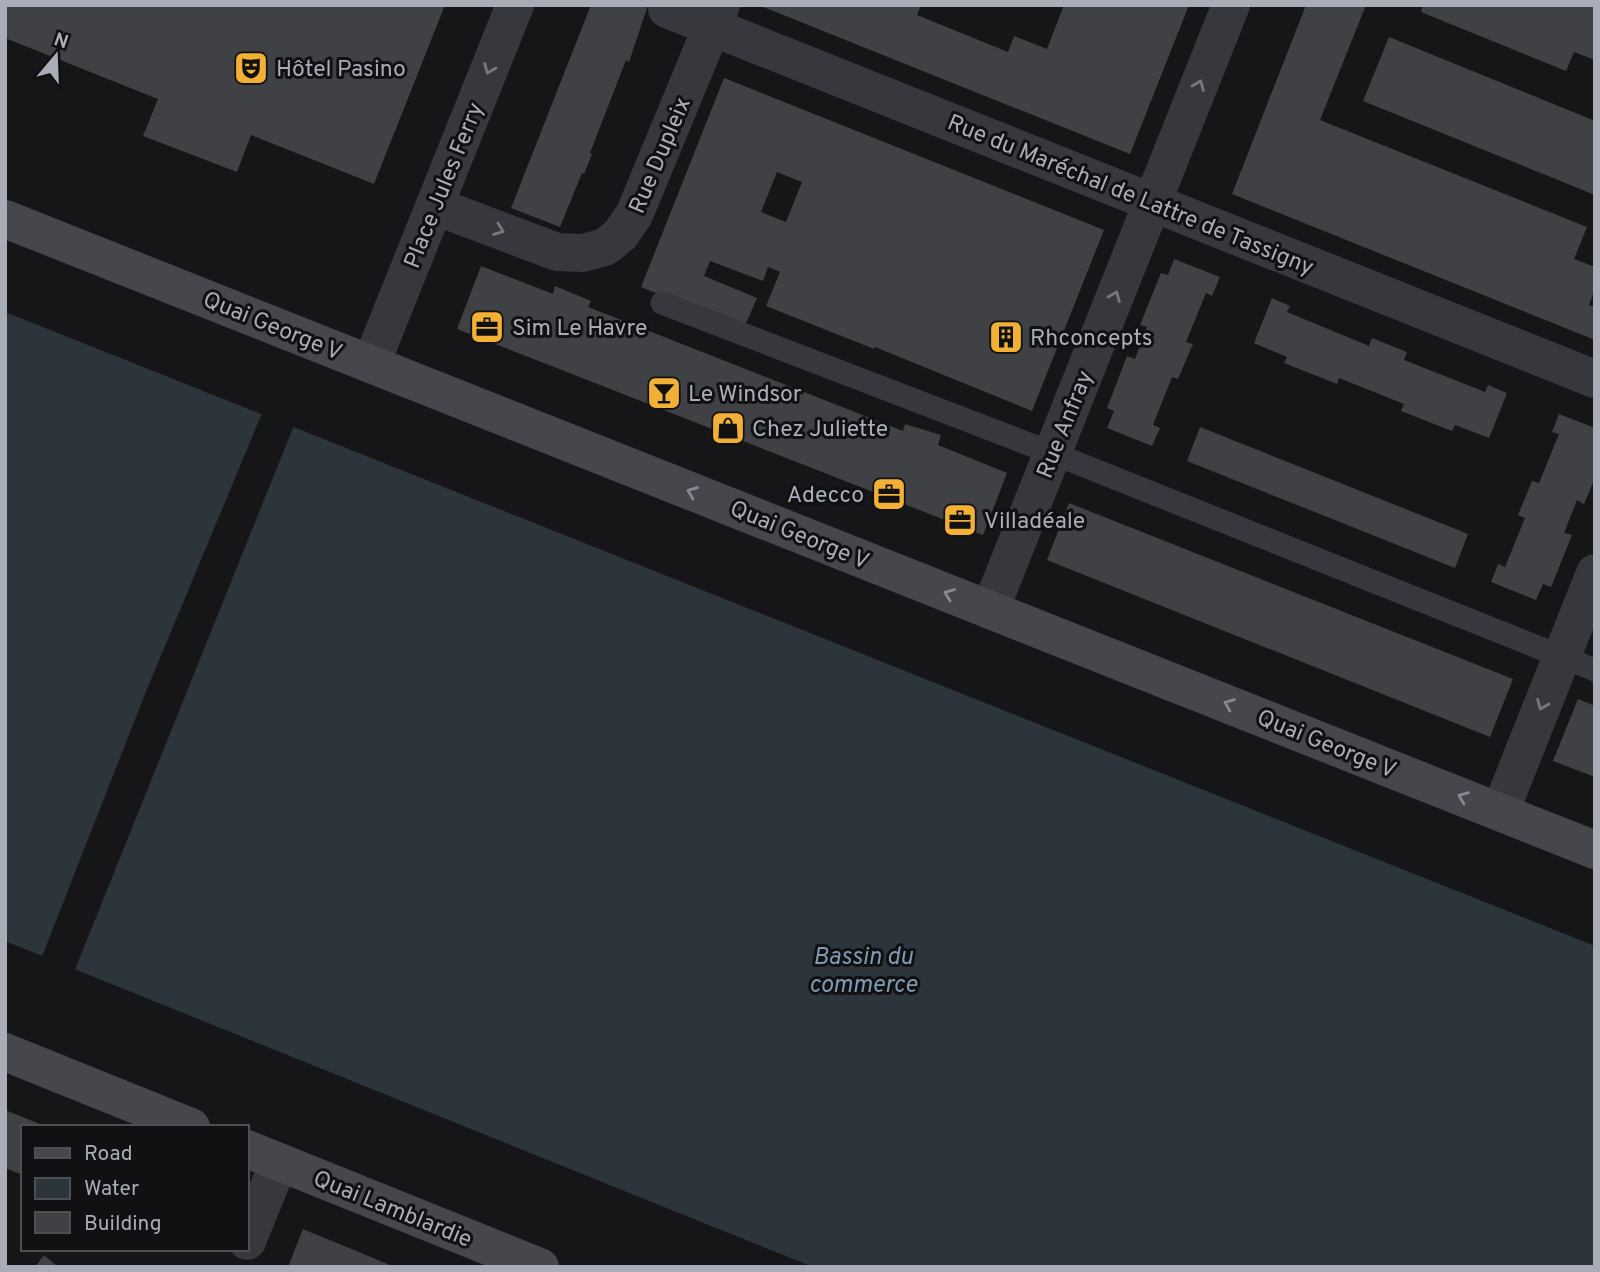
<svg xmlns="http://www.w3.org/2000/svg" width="1600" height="1272" viewBox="0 0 1600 1272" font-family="Overpass,sans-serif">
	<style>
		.water { fill: #2c353c }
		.pier { fill: #161618 }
		.building { fill: #404145; fill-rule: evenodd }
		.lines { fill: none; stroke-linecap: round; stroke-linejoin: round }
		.service { stroke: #37383d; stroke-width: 23 }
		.minor { stroke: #37383d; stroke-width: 38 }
		.secondary { stroke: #45474d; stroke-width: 38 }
		.oneway { stroke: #757881 }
		.oneway2 { stroke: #858993 }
		.labels { text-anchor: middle; stroke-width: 6; stroke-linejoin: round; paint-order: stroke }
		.poi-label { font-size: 23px; fill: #a8adb8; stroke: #111113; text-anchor: start }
		.street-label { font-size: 23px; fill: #a8adb8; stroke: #111113 }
		.water-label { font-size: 24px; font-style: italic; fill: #7f9bb3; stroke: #111113 }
	</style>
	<rect width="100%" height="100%" fill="#161618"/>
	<polygon class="water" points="5,312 1595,946 1595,1267 813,1267 5,941"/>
	<polygon class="pier" points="263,411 295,423 74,972 41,959 145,694"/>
	<g class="building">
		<polygon points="5,5 445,5 374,184 251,135 237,172 143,136 158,99 5,38"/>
		<polygon points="591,5 648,5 629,62 626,60 590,153 592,154 584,174 582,173 560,227 511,208"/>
		<polygon points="758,5 921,5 917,15 1008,52 1014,36 1047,49 1064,5 1189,5 1130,154"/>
		<polygon points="1306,5 1366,5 1320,120 1587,227 1574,259 1595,267 1595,288 1589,305 1595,307 1595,340 1232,194"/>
		<polygon points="1423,5 1595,5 1595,60 1574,52 1566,71 1421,12"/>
		<polygon points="1389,37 1595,121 1595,195 1363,101"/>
		<path d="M724,78L1104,230L1032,411L875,347L874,349L766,306L780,272L768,267L763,281L710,261L704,276L757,298L744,328L641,287ZM777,172L802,182L786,222L761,212Z"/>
		<polygon points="1174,259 1220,277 1212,296 1206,293 1186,342 1193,344 1178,379 1172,377 1153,425 1160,428 1152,446 1107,428 1114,411 1107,408 1127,356 1135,359 1147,327 1140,325 1161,273 1168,275"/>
		<polygon points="481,266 553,294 555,286 591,301 588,307 903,431 905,424 941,435 938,445 1007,473 983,535 457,329"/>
		<polygon points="1272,298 1290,306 1287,312 1369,346 1372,338 1407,352 1404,360 1485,392 1488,385 1507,393 1489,438 1455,425 1452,431 1401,411 1404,404 1339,378 1337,384 1284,363 1287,357 1254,343"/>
		<polygon points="1559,414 1595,428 1595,478 1584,504 1577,500 1564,533 1572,535 1551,587 1543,584 1536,600 1491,582 1498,564 1505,567 1525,518 1518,515 1532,481 1539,483 1559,434 1552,432"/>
		<polygon points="1200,427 1468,534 1455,568 1187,461"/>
		<polygon points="1069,503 1513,679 1490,737 1047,560"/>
		<polygon points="1578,699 1595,706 1595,777 1553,761"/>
		<polygon points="5,1110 47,1127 23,1127 23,1175 5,1168"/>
		<polygon points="303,1229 395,1267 288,1267"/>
		<polygon points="44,1255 58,1267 35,1267"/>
	</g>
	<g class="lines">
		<polyline class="service" points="662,303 1052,453 1595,670"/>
		<g class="minor">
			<polyline points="667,9 1595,379"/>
			<polyline points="435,206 557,252 583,253 605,247 620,235 634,215 721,5"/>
			<polyline points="371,364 515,5"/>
			<polyline points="990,610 1231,5"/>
			<polyline points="1500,812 1595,573"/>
			<polyline points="247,1241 279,1162"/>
		</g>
		<g class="secondary">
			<polyline points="5,219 1595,850"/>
			<polyline points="5,1052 191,1127"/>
			<polyline points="247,1149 540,1267"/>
		</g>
	</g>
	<defs><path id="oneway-chevron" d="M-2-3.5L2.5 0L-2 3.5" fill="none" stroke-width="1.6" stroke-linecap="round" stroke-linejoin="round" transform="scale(1.75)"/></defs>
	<g class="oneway">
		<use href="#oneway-chevron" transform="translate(489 69) rotate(112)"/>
		<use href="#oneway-chevron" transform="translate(1199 85) rotate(-68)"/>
		<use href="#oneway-chevron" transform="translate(499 230) rotate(21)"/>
		<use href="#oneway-chevron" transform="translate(1115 296) rotate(-68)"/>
		<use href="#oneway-chevron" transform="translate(1542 705) rotate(112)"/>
	</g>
	<g class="oneway2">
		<use href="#oneway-chevron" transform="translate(692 492) rotate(-158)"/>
		<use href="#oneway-chevron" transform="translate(949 594) rotate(-159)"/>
		<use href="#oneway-chevron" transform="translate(1229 704) rotate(-158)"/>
		<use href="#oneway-chevron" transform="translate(1463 797) rotate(-158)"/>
	</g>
	<defs>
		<g id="theatre-square" transform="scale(1.75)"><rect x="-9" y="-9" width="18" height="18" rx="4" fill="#f2b134" stroke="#111113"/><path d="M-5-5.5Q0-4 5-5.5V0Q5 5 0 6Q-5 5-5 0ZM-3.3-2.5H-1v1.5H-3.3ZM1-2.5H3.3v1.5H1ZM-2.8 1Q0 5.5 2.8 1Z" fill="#111"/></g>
		<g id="office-square" transform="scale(1.75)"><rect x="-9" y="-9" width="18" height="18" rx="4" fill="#f2b134" stroke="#111113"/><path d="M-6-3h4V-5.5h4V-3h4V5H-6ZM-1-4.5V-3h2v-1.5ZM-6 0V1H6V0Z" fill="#111"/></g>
		<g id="building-square" transform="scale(1.75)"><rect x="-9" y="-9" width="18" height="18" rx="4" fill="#f2b134" stroke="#111113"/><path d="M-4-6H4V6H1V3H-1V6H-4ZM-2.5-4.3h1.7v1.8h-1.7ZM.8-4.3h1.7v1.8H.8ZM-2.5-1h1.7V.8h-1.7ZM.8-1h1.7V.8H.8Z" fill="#111"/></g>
		<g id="bar-square" transform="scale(1.75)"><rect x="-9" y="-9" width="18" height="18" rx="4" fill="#f2b134" stroke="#111113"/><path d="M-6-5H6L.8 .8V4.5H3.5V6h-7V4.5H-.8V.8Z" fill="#111"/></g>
		<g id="shop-square" transform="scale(1.75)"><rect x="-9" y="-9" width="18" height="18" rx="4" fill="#f2b134" stroke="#111113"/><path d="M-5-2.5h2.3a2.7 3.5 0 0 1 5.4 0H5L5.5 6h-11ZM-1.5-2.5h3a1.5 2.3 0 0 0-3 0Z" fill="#111"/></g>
	</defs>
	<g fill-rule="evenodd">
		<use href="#theatre-square" x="251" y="68"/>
		<use href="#office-square" x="487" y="327"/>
		<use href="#building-square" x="1006" y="337"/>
		<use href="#bar-square" x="664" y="393"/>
		<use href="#shop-square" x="728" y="428"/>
		<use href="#office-square" x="889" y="494"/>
		<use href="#office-square" x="960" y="520"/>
	</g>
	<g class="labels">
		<g class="poi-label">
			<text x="276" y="76">Hôtel Pasino</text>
			<text x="512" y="335">Sim Le Havre</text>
			<text x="1030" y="345">Rhconcepts</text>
			<text x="688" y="401">Le Windsor</text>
			<text x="752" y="436">Chez Juliette</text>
			<text x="864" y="502" text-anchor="end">Adecco</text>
			<text x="984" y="528">Villadéale</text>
		</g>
		<g class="street-label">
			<text transform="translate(659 155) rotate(-67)" y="8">Rue Dupleix</text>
			<text transform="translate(443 185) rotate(-68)" y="8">Place Jules Ferry</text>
			<text transform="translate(1131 194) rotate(22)" y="8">Rue du Maréchal de Lattre de Tassigny</text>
			<text transform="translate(273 325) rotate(22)" y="8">Quai George V</text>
			<text transform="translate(1064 424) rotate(-68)" y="8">Rue Anfray</text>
			<text transform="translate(800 534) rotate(22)" y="8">Quai George V</text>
			<text transform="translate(1327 743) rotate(22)" y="8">Quai George V</text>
			<text transform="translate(393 1208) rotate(22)" y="8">Quai Lamblardie</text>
		</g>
		<g class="water-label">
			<text x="863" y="964">Bassin du<tspan x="863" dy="28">commerce</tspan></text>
		</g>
	</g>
	<rect width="1600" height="1272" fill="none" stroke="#a8adb8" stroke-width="14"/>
	<rect x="21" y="1125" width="228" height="126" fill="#111113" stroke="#4d4f55" stroke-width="2"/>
	<rect x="35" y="1148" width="35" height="10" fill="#45474d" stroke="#4d4f55" stroke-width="2"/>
	<text x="84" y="1160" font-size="21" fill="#a8adb8">Road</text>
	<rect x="35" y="1178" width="35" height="21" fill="#2c353c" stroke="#4d4f55" stroke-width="2"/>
	<text x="84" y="1195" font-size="21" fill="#a8adb8">Water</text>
	<rect x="35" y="1212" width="35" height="21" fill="#404145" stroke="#4d4f55" stroke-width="2"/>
	<text x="84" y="1230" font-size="21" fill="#a8adb8">Building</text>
	<g transform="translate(56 56) rotate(19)" stroke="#111113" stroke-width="5" paint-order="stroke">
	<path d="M0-5L12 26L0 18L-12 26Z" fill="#a8adb8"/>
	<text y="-10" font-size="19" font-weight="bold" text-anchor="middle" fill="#a8adb8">N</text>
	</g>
</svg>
